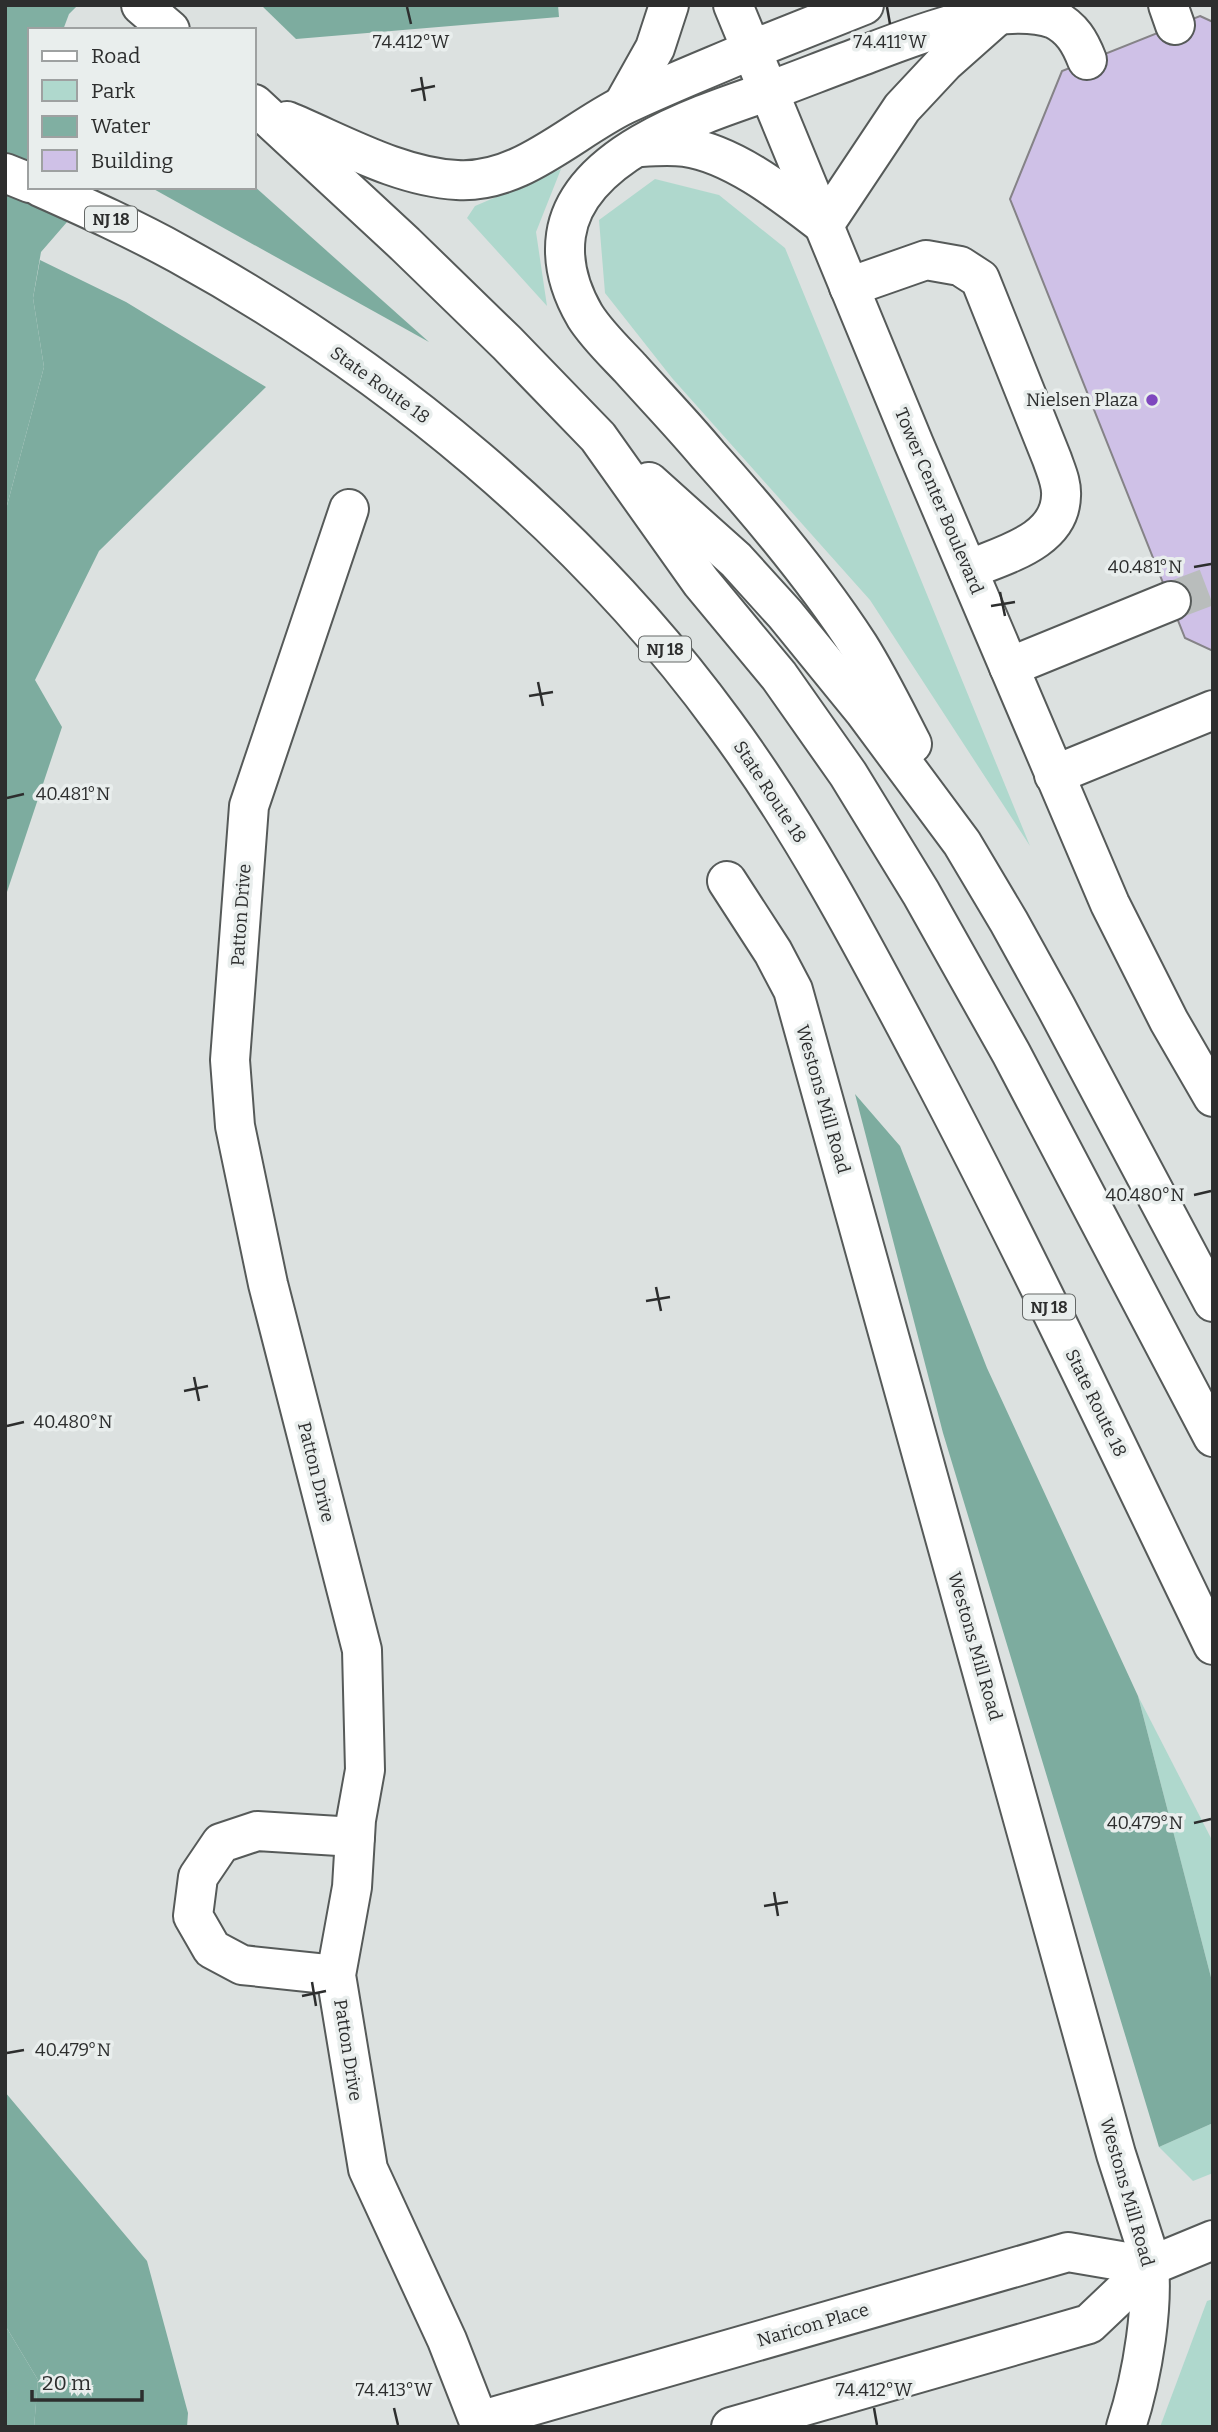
<svg xmlns="http://www.w3.org/2000/svg" width="1218" height="2432" viewBox="0 0 1218 2432" font-family="Bitter,serif">
	<style>
		.green { fill: #afd8cd }
		.forest { fill: #7dac9f }
		.water { fill: #80afa2 }
		.building { fill: #cfc1e7; stroke: #858387; stroke-width: 2 }
		.lines { fill: none; stroke-linecap: round; stroke-linejoin: round }
		.minor-tunnel { stroke: #b9bdbc; stroke-width: 38; stroke-dasharray: 38 19; stroke-linecap: butt }
		.minor-casing { stroke: #565a59; stroke-width: 42 }
		.highway-casing { stroke: #565a59; stroke-width: 42 }
		.minor { stroke: #fff; stroke-width: 38 }
		.highway { stroke: #fff; stroke-width: 38 }
		.ticks { fill: none; stroke: #2d2e2e; stroke-width: 2.5 }
		.poi-dot { fill: #7e47be; stroke: #e9eeed; stroke-width: 2.5 }
		.labels { text-anchor: middle; stroke-width: 7; stroke-linejoin: round; paint-order: stroke }
		.shield { fill: #e9eeed; stroke: #656867; stroke-width: 2 }
		.shield-label { font-size: 16px; font-weight: bold; fill: #2d2e2e }
		.street-label { font-size: 18px; fill: #2d2e2e; stroke: #e9eeed }
		.poi-label { font-size: 18px; fill: #2d2e2e; stroke: #e9eeed; text-anchor: end }
		.ticks-label { font-size: 18px; text-anchor: middle; fill: #2d2e2e; stroke: #e9eeed; stroke-width: 7; stroke-linejoin: round; paint-order: stroke }
	</style>
	<rect width="100%" height="100%" fill="#dce1e0"/>
	<g class="green">
		<polygon points="561,169 536,232 547,306 467,218 475,206"/>
		<polygon points="655,179 719,195 785,248 1030,846 870,600 672,378 605,293 599,220"/>
		<polygon points="1138,1696 1213,1842 1213,1985"/>
		<polygon points="1213,2123 1213,2173 1193,2181 1159,2147"/>
		<polygon points="1213,2299 1213,2427 1160,2427 1207,2301"/>
	</g>
	<g class="forest">
		<polygon points="261,5 558,5 559,17 296,39"/>
		<polygon points="254,186 429,342 150,187"/>
		<polygon points="40,260 126,302 266,387 99,551 35,680 62,727 5,898 5,513 44,367 33,298"/>
		<polygon points="855,1094 900,1146 987,1368 1138,1696 1213,1985 1213,2123 1159,2147 943,1433"/>
		<polygon points="5,2092 147,2261 188,2413 187,2427 34,2427 38,2380 5,2325"/>
	</g>
	<g class="water">
		<polygon points="5,5 78,5 69,14 63,30 30,30 30,187 80,207 41,252 33,298 44,367 5,513"/>
		<polygon points="5,2325 38,2380 34,2427 5,2427"/>
	</g>
	<polygon class="building" points="1200,16 1213,22 1213,651 1185,638 1010,199 1062,71"/>
	<g class="lines">
		<polyline class="minor-tunnel" points="1171,601 1213,585"/>
		<g class="minor-casing">
			<g id="minor">
				<polyline points="733,5 914,444 1110,904 1169,1021 1213,1097"/>
				<polyline points="1168,5 1175,25"/>
				<polyline points="751,50 864,5"/>
				<path d="M769,91C799,80 829,68 859,57C911,37 1000,0 1054,19C1072,28 1080,42 1087,60"/>
				<polyline points="824,225 902,108 945,62 998,15"/>
				<path d="M849,287L926,260L960,266L980,279L1052,459C1056,471 1062,483 1061,496C1060,542 1002,555 968,570"/>
				<polyline points="349,509 249,806 230,1060 235,1126 268,1284 362,1650 365,1770 356,1820 352,1887 336,1975 368,2169 447,2340 481,2427"/>
				<polyline points="1009,667 1171,601"/>
				<polyline points="1054,775 1213,710"/>
				<path d="M727,881L773,952L793,990L1116,2154L1147,2250C1156,2300 1142,2378 1126,2427"/>
				<polyline points="336,1975 242,1965 212,1949 193,1916 198,1877 221,1843 257,1831 355,1837"/>
				<polyline points="479,2421 1068,2252 1150,2266"/>
				<polyline points="731,2427 1089,2324 1150,2266 1213,2240"/>
			</g>
		</g>
		<g class="highway-casing">
			<g id="highway">
				<polyline points="141,5 170,30"/>
				<path d="M769,91C702,114 578,153 566,235C562,263 571,292 585,316C597,335 615,352 630,368C656,397 683,425 708,455C762,515 815,578 859,646C879,678 895,711 912,744"/>
				<polyline points="254,104 405,244 507,343 598,437 701,582 779,676 848,774 921,893 1011,1053 1213,1437"/>
				<polyline points="623,105 655,48 669,5"/>
				<path d="M287,121C340,143 399,177 457,180C520,184 571,131 624,105C666,85 709,68 751,50"/>
				<path d="M641,147C656,146 671,145 685,147C734,154 786,196 824,225"/>
				<polyline points="5,173 30,183"/>
				<path d="M40,187C87,208 134,229 179,254C388,369 583,530 724,723C803,830 864,947 926,1064C1027,1255 1119,1451 1213,1645"/>
				<polyline points="649,482 736,560 785,614 864,711 962,843 1009,922 1056,1007 1213,1302"/>
			</g>
		</g>
		<use href="#minor" class="minor"/>
		<use href="#highway" class="highway"/>
	</g>
	<path class="ticks" d="M407,7L411,24M887,7L890,24M421,77L425,101M411,91L435,86M1194,567L1211,564M1000,592L1005,616M991,606L1015,602M538,682L543,706M529,696L553,692M7,798L24,794M1194,1195L1211,1191M656,1287L661,1311M646,1301L670,1297M194,1377L199,1401M184,1391L208,1386M7,1426L24,1422M1194,1823L1211,1819M774,1892L778,1916M764,1906L788,1902M312,1982L316,2006M302,1996L326,1991M7,2053L24,2050M394,2408L398,2425M874,2408L877,2425"/>
	<circle class="poi-dot" cx="1152" cy="400" r="7"/>
	<g class="labels">
		<g class="shield">
			<rect x="85" y="206.5" width="52" height="25" rx="5"/>
			<rect x="639" y="636.5" width="52" height="25" rx="5"/>
			<rect x="1023" y="1294.5" width="52" height="25" rx="5"/>
		</g>
		<g class="shield-label">
			<text x="111" y="225">NJ 18</text>
			<text x="665" y="655">NJ 18</text>
			<text x="1049" y="1313">NJ 18</text>
		</g>
		<g class="street-label">
			<text transform="translate(380 385) rotate(36)" y="6">State Route 18</text>
			<text transform="translate(939 501) rotate(67)" y="6">Tower Center Boulevard</text>
			<text transform="translate(770 792) rotate(57)" y="6">State Route 18</text>
			<text transform="translate(241 915) rotate(-86)" y="6">Patton Drive</text>
			<text transform="translate(823 1099) rotate(74)" y="6">Westons Mill Road</text>
			<text transform="translate(1096 1403) rotate(64)" y="6">State Route 18</text>
			<text transform="translate(316 1472) rotate(76)" y="6">Patton Drive</text>
			<text transform="translate(975 1646) rotate(74)" y="6">Westons Mill Road</text>
			<text transform="translate(348 2050) rotate(81)" y="6">Patton Drive</text>
			<text transform="translate(1127 2192) rotate(74)" y="6">Westons Mill Road</text>
			<text transform="translate(813 2325) rotate(-16)" y="6">Naricon Place</text>
		</g>
		<g class="poi-label">
			<text x="1138" y="406">Nielsen Plaza</text>
		</g>
	</g>
	<g class="ticks-label">
		<text x="890" y="48">74.411°W</text>
		<text x="411" y="48">74.412°W</text>
		<text x="1145" y="573">40.481°N</text>
		<text x="73" y="800">40.481°N</text>
		<text x="1145" y="1201">40.480°N</text>
		<text x="73" y="1428">40.480°N</text>
		<text x="1145" y="1829">40.479°N</text>
		<text x="73" y="2056">40.479°N</text>
		<text x="394" y="2396">74.413°W</text>
		<text x="874" y="2396">74.412°W</text>
	</g>
	<rect width="1218" height="2432" fill="none" stroke="#2d2e2e" stroke-width="14"/>
	<rect x="28" y="28" width="228" height="161" fill="#e9eeed" stroke="#9ea1a1" stroke-width="2"/>
	<rect x="42" y="51" width="35" height="10" fill="#ffffff" stroke="#9ea1a1" stroke-width="2"/>
	<text x="91" y="63" font-size="21" fill="#2d2e2e">Road</text>
	<rect x="42" y="80" width="35" height="21" fill="#afd8cd" stroke="#9ea1a1" stroke-width="2"/>
	<text x="91" y="98" font-size="21" fill="#2d2e2e">Park</text>
	<rect x="42" y="116" width="35" height="21" fill="#80afa2" stroke="#9ea1a1" stroke-width="2"/>
	<text x="91" y="133" font-size="21" fill="#2d2e2e">Water</text>
	<rect x="42" y="150" width="35" height="21" fill="#cfc1e7" stroke="#9ea1a1" stroke-width="2"/>
	<text x="91" y="168" font-size="21" fill="#2d2e2e">Building</text>
	<path d="M32 2390v10h110v-10" fill="none" stroke="#2d2e2e" stroke-width="3.5"/>
	<text x="42" y="2390" font-size="21" fill="#2d2e2e" stroke="#e9eeed" stroke-width="5" paint-order="stroke">20 m</text>
</svg>
